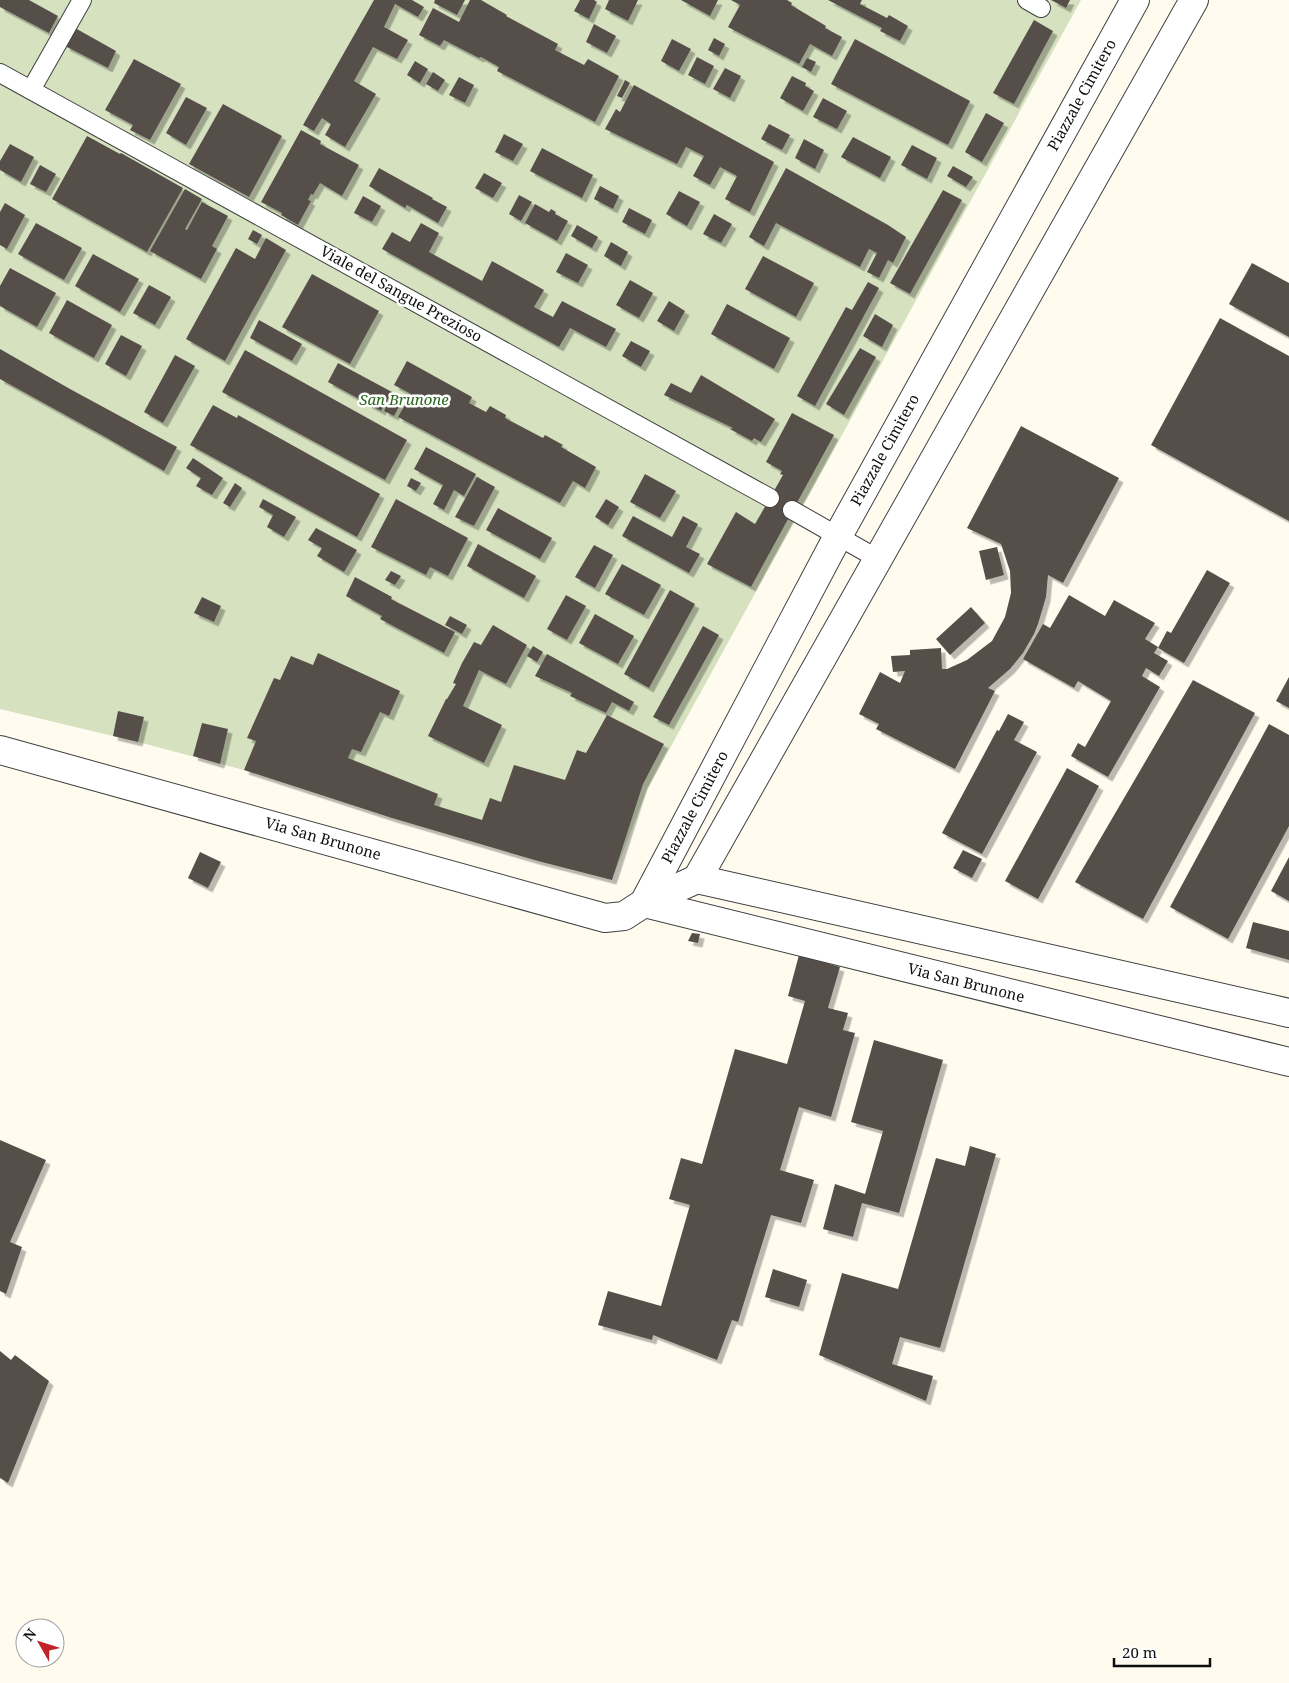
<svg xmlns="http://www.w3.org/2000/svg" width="1289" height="1683" viewBox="0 0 1289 1683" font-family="'Noto Serif',serif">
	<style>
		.cemetery { fill: #d5e1bf }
		.building { fill: #574f4a; filter: url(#shadow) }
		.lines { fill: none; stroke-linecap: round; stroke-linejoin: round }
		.lane-casing { stroke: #414141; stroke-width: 20 }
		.street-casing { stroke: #414141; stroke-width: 30 }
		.lane { stroke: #fff; stroke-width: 18 }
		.street { stroke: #fff; stroke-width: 28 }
		.labels { text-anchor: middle; stroke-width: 5; stroke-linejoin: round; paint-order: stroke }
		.street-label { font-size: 15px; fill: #0e0e0e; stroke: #fff }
		.park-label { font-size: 15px; font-style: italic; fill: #2a671d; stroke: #fff }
	</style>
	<defs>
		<filter id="shadow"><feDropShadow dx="4.5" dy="4.5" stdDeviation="0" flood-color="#0004"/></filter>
	</defs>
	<rect width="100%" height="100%" fill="#fffcef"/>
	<polygon class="cemetery" points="0,0 1081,0 647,790 612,880 538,861 392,818 244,770 138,742 0,709"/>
	<g class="building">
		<polygon points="0,0 29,0 58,16 49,33 0,7"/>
		<polygon points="374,0 412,0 424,7 418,17 395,4 384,27 408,40 397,59 373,47 354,81 376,94 345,147 325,135 331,124 322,118 314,131 303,125"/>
		<polygon points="435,0 465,0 457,15 434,3"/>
		<polygon points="470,0 481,0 507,15 506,16 558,44 555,50 584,65 588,59 619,76 595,122 497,71 499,67 481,57 479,58 444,40 440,46 419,35 433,8 459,22"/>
		<polygon points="580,0 594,0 597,2 589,19 574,11"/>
		<polygon points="609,0 638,0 628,21 605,9"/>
		<polygon points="681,0 718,0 710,16"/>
		<polygon points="731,0 787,0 792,3 791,5 826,26 825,28 842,37 832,56 810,44 799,64 728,27 740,5"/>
		<polygon points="828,0 862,0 860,4 887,18 889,15 908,26 900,41 880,31 882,28"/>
		<polygon points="1051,0 1070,0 1066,8"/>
		<polygon points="1034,20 1053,31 1014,104 993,93"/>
		<polygon points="594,24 616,36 607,53 586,42"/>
		<polygon points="75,28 116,51 108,68 65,46"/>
		<polygon points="714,38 725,44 719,56 708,50"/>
		<polygon points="672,39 691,49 679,71 661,61"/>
		<polygon points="855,39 970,101 948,145 831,84"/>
		<polygon points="697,57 714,66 705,84 688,75"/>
		<polygon points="807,58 816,62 811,72 802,67"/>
		<polygon points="134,59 181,84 150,140 130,130 133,125 105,110"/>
		<polygon points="415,61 428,69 420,83 407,75"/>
		<polygon points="725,68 741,76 730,98 713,89"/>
		<polygon points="433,72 445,80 438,91 426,84"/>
		<polygon points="792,76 806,83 805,86 814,91 803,111 780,98"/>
		<polygon points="459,77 474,85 465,103 449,95"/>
		<polygon points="625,80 630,83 622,98 617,96"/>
		<polygon points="634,85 774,162 750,212 725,199 737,176 720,167 710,185 693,176 704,156 686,147 677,164 605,129 616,109 620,112"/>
		<polygon points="186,97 207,108 186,145 166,133"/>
		<polygon points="823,98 847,111 837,129 813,117"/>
		<polygon points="223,104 282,136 249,197 189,164"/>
		<polygon points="986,113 1004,123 982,162 965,152"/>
		<polygon points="769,124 790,135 782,150 761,139"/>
		<polygon points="301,130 321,141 320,144 359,165 342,196 320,183 313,195 311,194 308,200 311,201 298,225 281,215 282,213 261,202"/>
		<polygon points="504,134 523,144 513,161 495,152"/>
		<polygon points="87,136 120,154 121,153 183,188 147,252 52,199"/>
		<polygon points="853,137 891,157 880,178 841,157"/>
		<polygon points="804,139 824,150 815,169 795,158"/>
		<polygon points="10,144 34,157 21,182 0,170 0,161"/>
		<polygon points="912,145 937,158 927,179 901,165"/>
		<polygon points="542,148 593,175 582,198 530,171"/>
		<polygon points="40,165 56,174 46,192 30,184"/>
		<polygon points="953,166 973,177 966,187 947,176"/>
		<polygon points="379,168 433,198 432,199 447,207 438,223 407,205 405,208 369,186"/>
		<polygon points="786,168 888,225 906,237 893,263 888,260 879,278 867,272 877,253 869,249 860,267 776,223 764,246 749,237"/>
		<polygon points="484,173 502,183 493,198 475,188"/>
		<polygon points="600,186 619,196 613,209 594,199"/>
		<polygon points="185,189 202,199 185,229 187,230 202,202 228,216 212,246 217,249 201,279 150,251"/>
		<polygon points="943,190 962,200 910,294 890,283"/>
		<polygon points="679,191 700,202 687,226 666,214"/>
		<polygon points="519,195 532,202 521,221 509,214"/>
		<polygon points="363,196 381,206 372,222 354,213"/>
		<polygon points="5,203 25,215 7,249 0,245 0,212"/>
		<polygon points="535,204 549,212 551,209 556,212 555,214 568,221 557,241 525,223"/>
		<polygon points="629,208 652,220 645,234 622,222"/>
		<polygon points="714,214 732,224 721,243 703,234"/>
		<polygon points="36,223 82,248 64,280 18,254"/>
		<polygon points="421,223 439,233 429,252 482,281 492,261 544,290 534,307 553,317 562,301 616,329 606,347 570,328 559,347 382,249 392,232 410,242"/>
		<polygon points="577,225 598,237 592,248 571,236"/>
		<polygon points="253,230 262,235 257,244 248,239"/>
		<polygon points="266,238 286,250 225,361 186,339 236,248 255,259"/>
		<polygon points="611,242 628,252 621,266 604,256"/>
		<polygon points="566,253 588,265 578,283 556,272"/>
		<polygon points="93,254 139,279 120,312 75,286"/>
		<polygon points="763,256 814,283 796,317 745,289"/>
		<polygon points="1252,263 1289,283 1289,337 1229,304"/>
		<polygon points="10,268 56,293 37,327 0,306 0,286"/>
		<polygon points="312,274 379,311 350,364 282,327"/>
		<polygon points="630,280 653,293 639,318 616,305"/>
		<polygon points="868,282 879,288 815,406 797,396 846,307 852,310"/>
		<polygon points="149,285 171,297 155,325 133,313"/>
		<polygon points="67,300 112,325 94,358 49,333"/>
		<polygon points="669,301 685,311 674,331 657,321"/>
		<polygon points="727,304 790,338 774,369 711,334"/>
		<polygon points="875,314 893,325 882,347 863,336"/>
		<polygon points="1220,318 1289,356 1289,521 1151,445"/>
		<polygon points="259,320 302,344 292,361 250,338"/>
		<polygon points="121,335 142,346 126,376 105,364"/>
		<polygon points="631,341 650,351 641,367 622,356"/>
		<polygon points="860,348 876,357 844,415 826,404"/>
		<polygon points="0,349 70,389 177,447 164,471 107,438 0,379"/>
		<polygon points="245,350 407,440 385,480 222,392"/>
		<polygon points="175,355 195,366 163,423 144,412"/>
		<polygon points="407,361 472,397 469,403 486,412 490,406 506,415 505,418 543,438 545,435 563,445 561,447 596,467 585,488 573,481 560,503 398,417 411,394 394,385"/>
		<polygon points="338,363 392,392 381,411 328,382"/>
		<polygon points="701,375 775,419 761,442 754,438 752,441 730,429 733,428 664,395 671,383 691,393"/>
		<polygon points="390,399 400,405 394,416 384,411"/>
		<polygon points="213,405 237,418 238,415 380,494 357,537 190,445"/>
		<polygon points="792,413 834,435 751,587 707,564 736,512 755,524 770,498 783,475 780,474 782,471 766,462"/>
		<polygon points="1021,426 1119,478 1063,583 1048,575 1046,597 1038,624 1034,634 1023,653 1010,669 988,688 995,691 955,769 876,729 879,724 859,714 880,672 900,683 905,671 893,672 891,656 910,655 910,650 941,648 942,669 947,669 967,660 992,641 1005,617 1011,593 1010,571 1001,544 967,528"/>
		<polygon points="426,447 476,474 464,496 454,490 444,510 433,504 443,485 414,469"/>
		<polygon points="193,458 223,478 212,495 196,486 201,478 186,468"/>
		<polygon points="645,474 676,491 660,518 630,502"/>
		<polygon points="477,477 495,487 474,526 455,517"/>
		<polygon points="411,478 421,483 416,491 407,486"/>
		<polygon points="235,483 242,488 230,507 223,503"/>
		<polygon points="263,499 296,517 284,537 267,527 273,515 259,507"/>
		<polygon points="396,499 468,538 448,576 430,567 426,575 371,547"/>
		<polygon points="606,499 619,507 608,525 595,517"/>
		<polygon points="498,508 552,538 540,559 486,530"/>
		<polygon points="633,516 672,537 683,516 698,524 686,547 700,554 689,573 622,536"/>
		<polygon points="316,528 357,550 344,572 317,556 322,548 308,540"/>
		<polygon points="478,544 536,576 524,598 467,566"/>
		<polygon points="594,545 613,555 595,588 575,577"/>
		<polygon points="997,547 1004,575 986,580 979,551"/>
		<polygon points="622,564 661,585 644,615 605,594"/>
		<polygon points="1207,570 1230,583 1184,663 1158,648 1167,631 1171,633"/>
		<polygon points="391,571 401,576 395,585 385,580"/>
		<polygon points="355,577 392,597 391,599 455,632 444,653 380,619 382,616 346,596"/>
		<polygon points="670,590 695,604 649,688 624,674"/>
		<polygon points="566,595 586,606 567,640 547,629"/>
		<polygon points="1069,595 1105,616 1114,600 1155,623 1145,639 1158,647 1154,653 1168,661 1159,676 1146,668 1142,676 1160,687 1108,777 1071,756 1078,743 1085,747 1111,701 1078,681 1074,688 1023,659 1043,624 1050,628"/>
		<polygon points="202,597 221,606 214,622 194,613"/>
		<polygon points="971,607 985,623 950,655 936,639"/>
		<polygon points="595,614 634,636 618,664 579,643"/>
		<polygon points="450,616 467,625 462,634 445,625"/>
		<polygon points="493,625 527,645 506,684 479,670 463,706 502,725 484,763 428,736 446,699 447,699 456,684 453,683 462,663 474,642 481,645"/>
		<polygon points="703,626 719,635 669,725 653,717"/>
		<polygon points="533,646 543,652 537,662 527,656"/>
		<polygon points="318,653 400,691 389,716 380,712 361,752 352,749 348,758 438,794 434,805 482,820 490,798 501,802 514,765 565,780 577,750 586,753 607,715 664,744 643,784 612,880 538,861 392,818 244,770 256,741 247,738 274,678 280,680 291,656 313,665"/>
		<polygon points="547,654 634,702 629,711 612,702 606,713 570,696 572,693 535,676"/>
		<polygon points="1289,677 1289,708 1276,701"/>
		<polygon points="1193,680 1255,713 1143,919 1075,882"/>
		<polygon points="118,711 144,717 138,742 113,736"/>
		<polygon points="1008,714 1024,722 1014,740 1037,752 982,854 942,833 997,730 999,731"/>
		<polygon points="202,723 228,729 220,764 193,756"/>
		<polygon points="1269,724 1289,735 1289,826 1228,939 1170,907"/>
		<polygon points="1067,768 1099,786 1038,899 1005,881"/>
		<polygon points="963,850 982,859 972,878 953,868"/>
		<polygon points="200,852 221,862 208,888 188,878"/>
		<polygon points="1289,857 1289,901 1271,891"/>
		<polygon points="1253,922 1289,931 1289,960 1246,948"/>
		<polygon points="692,933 700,934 698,943 688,941"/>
		<polygon points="799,955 840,967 828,1008 848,1013 843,1030 855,1033 831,1117 799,1107 780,1170 814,1180 801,1223 771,1215 738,1322 732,1320 717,1360 653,1335 652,1340 598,1325 608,1291 661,1306 690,1205 669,1199 681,1158 702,1164 735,1049 787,1064 805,1001 788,996"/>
		<polygon points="874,1040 943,1060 899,1213 862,1203 853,1237 823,1229 835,1184 865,1194 883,1131 851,1122"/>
		<polygon points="0,1140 46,1160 10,1242 22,1247 6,1294 0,1291"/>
		<polygon points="970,1146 996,1154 940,1348 900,1337 892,1364 933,1376 926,1401 819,1355 842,1273 898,1289 936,1158 965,1166"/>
		<polygon points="773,1269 807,1280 799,1307 765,1297"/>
		<polygon points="0,1351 11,1360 15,1355 49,1381 8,1483 0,1478"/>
	</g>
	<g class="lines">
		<g class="lane-casing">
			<g id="lane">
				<polyline points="1027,0 1041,8"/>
				<polyline points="0,73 770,498"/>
				<polyline points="31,90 82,0"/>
				<polyline points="792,510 878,559"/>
			</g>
		</g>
		<g class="street-casing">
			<g id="street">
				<polyline points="0,750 605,918 624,916 644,903 697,879"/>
				<polyline points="697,879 1194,0"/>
				<polyline points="697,879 1289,1013"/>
				<polyline points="644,903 838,536 1135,0"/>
				<polyline points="644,903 1289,1062"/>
			</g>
		</g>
		<use href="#lane" class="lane"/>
		<use href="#street" class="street"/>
	</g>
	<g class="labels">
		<g class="street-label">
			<text transform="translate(1082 95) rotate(-61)" y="5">Piazzale Cimitero</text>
			<text transform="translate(401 294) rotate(29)" y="5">Viale del Sangue Prezioso</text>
			<text transform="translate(885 450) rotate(-61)" y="5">Piazzale Cimitero</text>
			<text transform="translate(695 807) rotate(-62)" y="5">Piazzale Cimitero</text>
			<text transform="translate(323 839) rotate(16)" y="5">Via San Brunone</text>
			<text transform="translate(966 983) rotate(14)" y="5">Via San Brunone</text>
		</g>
		<g class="park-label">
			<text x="404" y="405">San Brunone</text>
		</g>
	</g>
	<g transform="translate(40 1643) rotate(309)"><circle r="24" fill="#ffffff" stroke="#9f9f9f"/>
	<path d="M0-4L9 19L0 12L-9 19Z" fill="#c12326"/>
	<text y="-8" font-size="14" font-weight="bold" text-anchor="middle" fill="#0e0e0e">N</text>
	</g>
	<path d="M1114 1658v8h96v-8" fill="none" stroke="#0e0e0e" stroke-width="2.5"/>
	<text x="1122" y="1658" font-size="15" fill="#0e0e0e" stroke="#ffffff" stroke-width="4" paint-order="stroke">20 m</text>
</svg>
